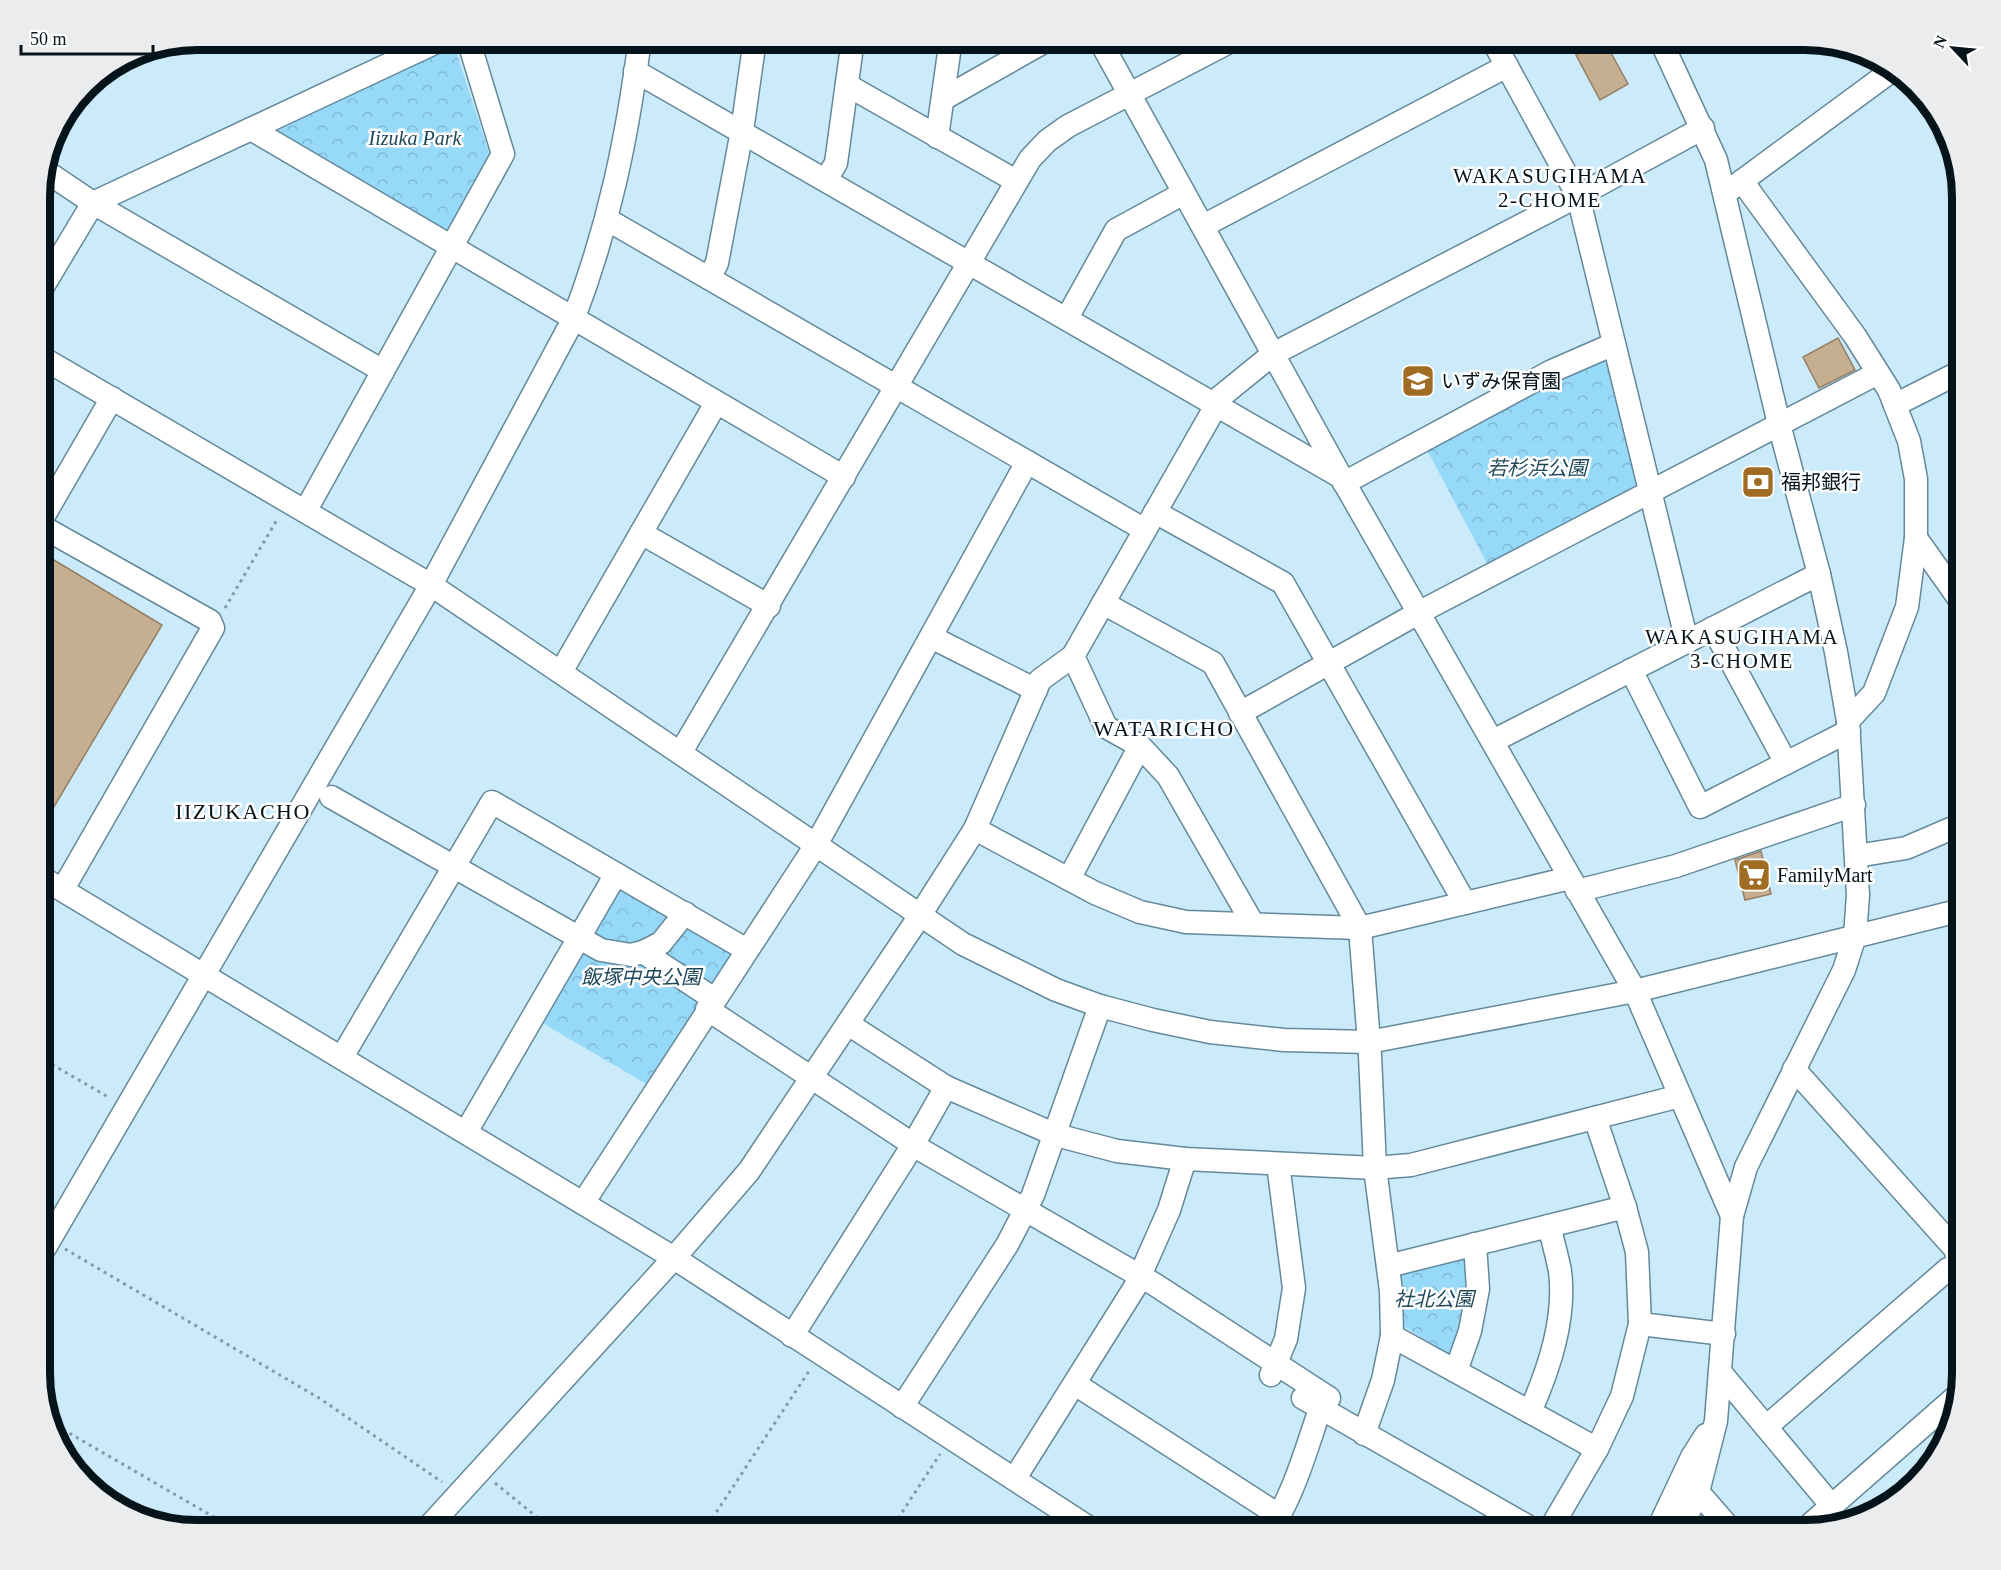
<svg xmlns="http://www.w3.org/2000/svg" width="2001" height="1570" viewBox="0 0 2001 1570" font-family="'Times New Roman','Noto Sans JP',serif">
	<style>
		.park { fill: url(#park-crowns) }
		.building { fill: #c6ae91; stroke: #957e62; stroke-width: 1.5 }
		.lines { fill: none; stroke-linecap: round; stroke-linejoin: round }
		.minor-casing { stroke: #64899a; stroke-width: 25 }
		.path { stroke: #829aa6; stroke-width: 3; stroke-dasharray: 3 4.5; stroke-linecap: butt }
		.minor { stroke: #fff; stroke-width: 22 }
		.labels { text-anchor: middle; stroke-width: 5; stroke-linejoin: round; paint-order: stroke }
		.park-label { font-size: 20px; font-style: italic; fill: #1e485a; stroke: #fff }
		.poi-label { font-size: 20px; fill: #05131a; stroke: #fff; text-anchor: start }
		.neighbourhood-label { font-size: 21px; letter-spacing: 1.5px; fill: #05131a; stroke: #fff }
		.quarter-label { font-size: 22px; letter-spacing: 1.5px; fill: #05131a; stroke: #fff }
		.rim { fill: none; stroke: #05131a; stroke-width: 8 }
	</style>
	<defs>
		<pattern id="park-crowns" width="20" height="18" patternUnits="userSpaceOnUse" patternTransform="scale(1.5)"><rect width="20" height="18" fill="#97d9f9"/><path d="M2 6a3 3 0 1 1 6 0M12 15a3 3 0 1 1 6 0" fill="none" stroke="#81b9d5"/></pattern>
	</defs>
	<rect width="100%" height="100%" fill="#ccebfa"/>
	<g class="park">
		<polygon points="454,45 491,159 450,233 274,132"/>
		<polygon points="1605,356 1644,488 1490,569 1426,448"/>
		<polygon points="621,883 735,951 650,1086 539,1021"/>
		<polygon points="1468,1255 1469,1288 1453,1357 1400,1324 1397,1273"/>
	</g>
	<g class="building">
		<polygon points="1604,40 1628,84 1600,100 1576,55"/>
		<polygon points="1838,338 1855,370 1819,388 1803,357"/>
		<polygon points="39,551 162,625 39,832"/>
		<polygon points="1761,851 1771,894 1745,900 1735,860"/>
	</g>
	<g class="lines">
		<g class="minor-casing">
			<g id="minor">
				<path d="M640,39C627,139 609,226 573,320L431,585L963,944L1056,990L1100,1006L1153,1020L1210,1032L1284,1040L1369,1042L1635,991L1962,910"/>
				<polyline points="1099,39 1341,477 1635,991 1732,1216"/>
				<polyline points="1492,39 1578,196 1687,642"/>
				<polyline points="1660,39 1716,160 1779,424 1819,574 1836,652 1848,721 1858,895 1855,936 1844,970 1746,1167 1732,1216 1716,1421 1698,1492 1680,1531"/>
				<polyline points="635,71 1341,477"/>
				<polyline points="847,85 1016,181"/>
				<polyline points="943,99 1049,39"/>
				<polyline points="1943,124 1948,138"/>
				<polyline points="251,129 844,477"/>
				<polyline points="937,137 951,39"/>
				<polyline points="44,170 93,203 383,371"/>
				<polyline points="826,180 836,163 853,39"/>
				<polyline points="1742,181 1855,336 1889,390 1909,441 1916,479 1916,538 1907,607 1874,693 1848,721"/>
				<polyline points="1731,189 1894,69"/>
				<polyline points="608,220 1145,530"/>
				<polyline points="1203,226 1507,66"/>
				<polyline points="709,278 717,263 742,131 755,39"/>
				<polyline points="39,293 93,203 443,39"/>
				<polyline points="1067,318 1116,230 1184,193"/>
				<polyline points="1214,402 1273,354 1578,196 1703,128"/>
				<polyline points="1895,405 1962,371"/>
				<polyline points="1344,483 1552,371 1614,344"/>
				<polyline points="306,510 503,154 468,39"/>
				<polyline points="1155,512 1283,583 1465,903"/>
				<polyline points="39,524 112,398"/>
				<polyline points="39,525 210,621 213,628 63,889"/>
				<polyline points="641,533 769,606"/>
				<polyline points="1916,538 1962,603"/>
				<polyline points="1103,603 1213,663 1360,928 1370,1055 1375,1168 1391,1291 1392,1336 1383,1380 1364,1434"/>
				<polyline points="1713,628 1786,763"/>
				<polyline points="931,637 1036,690"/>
				<polyline points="1073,656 1106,727 1140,746 1168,776 1253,924"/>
				<polyline points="1631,670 1700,807 1849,731"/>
				<polyline points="561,672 716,403"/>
				<polyline points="1240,713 1420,612 1878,373"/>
				<polyline points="1493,741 1819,574"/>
				<polyline points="681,752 1030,159 1047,141 1068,126 1235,39"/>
				<polyline points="331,797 601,950 631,955 643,952 714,999"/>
				<polyline points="975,829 1095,893 1140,912 1186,922 1360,928 1570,878"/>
				<polyline points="1856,856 1906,848 1962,824"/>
				<polyline points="39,876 674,1258 1094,1531"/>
				<polyline points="1069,879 1140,746"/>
				<polyline points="1577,891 1676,866 1854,805"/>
				<polyline points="643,952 661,943 685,913"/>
				<polyline points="707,1009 923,1151 1154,1284 1329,1398"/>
				<polyline points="848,1024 946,1087 1056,1135 1117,1151 1185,1159 1375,1168 1411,1165 1680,1096"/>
				<polyline points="342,1057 492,802 747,950"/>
				<polyline points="1794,1069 1956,1250 1958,1267"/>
				<polyline points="466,1132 616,874"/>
				<polyline points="583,1203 816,845 1027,462"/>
				<polyline points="39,1258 431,585 39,356"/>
				<polyline points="1388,1266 1625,1207"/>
				<polyline points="1640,1324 1724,1334"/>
				<polyline points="792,1336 913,1145 946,1087"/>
				<polyline points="1392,1336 1597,1449"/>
				<polyline points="1456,1371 1470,1331 1478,1289 1475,1244"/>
				<polyline points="1721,1373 1831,1505"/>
				<polyline points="1271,1375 1286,1339 1294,1288 1278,1164"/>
				<polyline points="1075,1384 1280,1516"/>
				<polyline points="1303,1398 1536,1531"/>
				<polyline points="902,1407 1007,1245 1033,1195 1100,1006"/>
				<path d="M1530,1412C1549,1369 1566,1319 1560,1271C1557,1256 1553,1241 1549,1226"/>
				<polyline points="1766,1427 1948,1269 1958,1267 1962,1272"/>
				<polyline points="1015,1478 1135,1287 1169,1210 1185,1159"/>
				<polyline points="1698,1492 1732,1531"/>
				<polyline points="425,1531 674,1258 749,1171 913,926 975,829 1040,680 1073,656 1217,404"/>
				<path d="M1270,1531C1294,1494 1306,1450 1320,1409"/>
				<polyline points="1549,1531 1597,1449 1622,1396 1640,1324 1637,1252 1625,1207 1595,1118"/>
				<polyline points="1657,1531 1692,1457 1706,1435"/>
				<polyline points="1803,1531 1958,1395"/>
			</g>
		</g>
		<g class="path">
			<polyline points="225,608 278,518"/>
			<polyline points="39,1057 110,1098"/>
			<polyline points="65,1249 319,1398 442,1482"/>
			<polyline points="50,1422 238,1531"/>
			<polyline points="495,1483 554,1531"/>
			<polyline points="1301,1517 1330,1531"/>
			<polyline points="704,1531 811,1368"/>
			<polyline points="890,1531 940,1454"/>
			<polyline points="1335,1531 1358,1531"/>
		</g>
		<use href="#minor" class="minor"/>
	</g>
	<defs>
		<g id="school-square" transform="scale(1.725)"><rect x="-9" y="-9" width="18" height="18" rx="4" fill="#a06c24" stroke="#fff"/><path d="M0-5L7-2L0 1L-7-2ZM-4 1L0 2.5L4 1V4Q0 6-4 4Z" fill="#fff"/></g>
		<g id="bank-square" transform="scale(1.725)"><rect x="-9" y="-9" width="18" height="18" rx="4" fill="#a06c24" stroke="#fff"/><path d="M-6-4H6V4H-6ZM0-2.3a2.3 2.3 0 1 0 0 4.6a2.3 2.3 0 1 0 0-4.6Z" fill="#fff"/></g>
		<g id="supermarket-square" transform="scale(1.725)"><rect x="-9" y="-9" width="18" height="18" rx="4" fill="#a06c24" stroke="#fff"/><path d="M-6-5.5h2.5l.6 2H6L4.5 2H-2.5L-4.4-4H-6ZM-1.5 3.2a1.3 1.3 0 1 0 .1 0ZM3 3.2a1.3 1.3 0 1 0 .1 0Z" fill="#fff"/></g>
	</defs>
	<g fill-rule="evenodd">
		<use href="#school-square" x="1418" y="381"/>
		<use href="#bank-square" x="1758" y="482"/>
		<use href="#supermarket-square" x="1754" y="875"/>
	</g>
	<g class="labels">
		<g class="park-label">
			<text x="415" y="145">Iizuka Park</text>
			<text x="1537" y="475">若杉浜公園</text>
			<text x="641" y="984">飯塚中央公園</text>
			<text x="1434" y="1306">社北公園</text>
		</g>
		<g class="poi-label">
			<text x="1441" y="388">いずみ保育園</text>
			<text x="1781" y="489">福邦銀行</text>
			<text x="1777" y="882">FamilyMart</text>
		</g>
		<g class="neighbourhood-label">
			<text x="1550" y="183">WAKASUGIHAMA<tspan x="1550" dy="24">2-CHOME</tspan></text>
			<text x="1742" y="644">WAKASUGIHAMA<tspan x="1742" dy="24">3-CHOME</tspan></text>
		</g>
		<g class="quarter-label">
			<text x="1164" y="736">WATARICHO</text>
			<text x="243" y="819">IIZUKACHO</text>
		</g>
	</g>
	<path d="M0 0H2001V1570H0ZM197 50H1805A147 147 0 0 1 1952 197V1373A147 147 0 0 1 1805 1520H197A147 147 0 0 1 50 1373V197A147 147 0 0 1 197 50Z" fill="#ebeced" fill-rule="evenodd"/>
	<path class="rim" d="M197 50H1805A147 147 0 0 1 1952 197V1373A147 147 0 0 1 1805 1520H197A147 147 0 0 1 50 1373V197A147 147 0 0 1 197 50Z"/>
	<g transform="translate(1953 48) rotate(296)" stroke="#ffffff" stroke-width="4.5" paint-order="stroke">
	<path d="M0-4.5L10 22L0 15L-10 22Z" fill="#05131a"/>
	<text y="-9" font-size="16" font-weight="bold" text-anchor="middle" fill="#05131a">N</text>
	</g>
	<path d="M21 45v9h132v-9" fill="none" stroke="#05131a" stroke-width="3"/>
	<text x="30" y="45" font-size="18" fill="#05131a" stroke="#ffffff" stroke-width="4.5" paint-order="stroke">50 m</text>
</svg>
